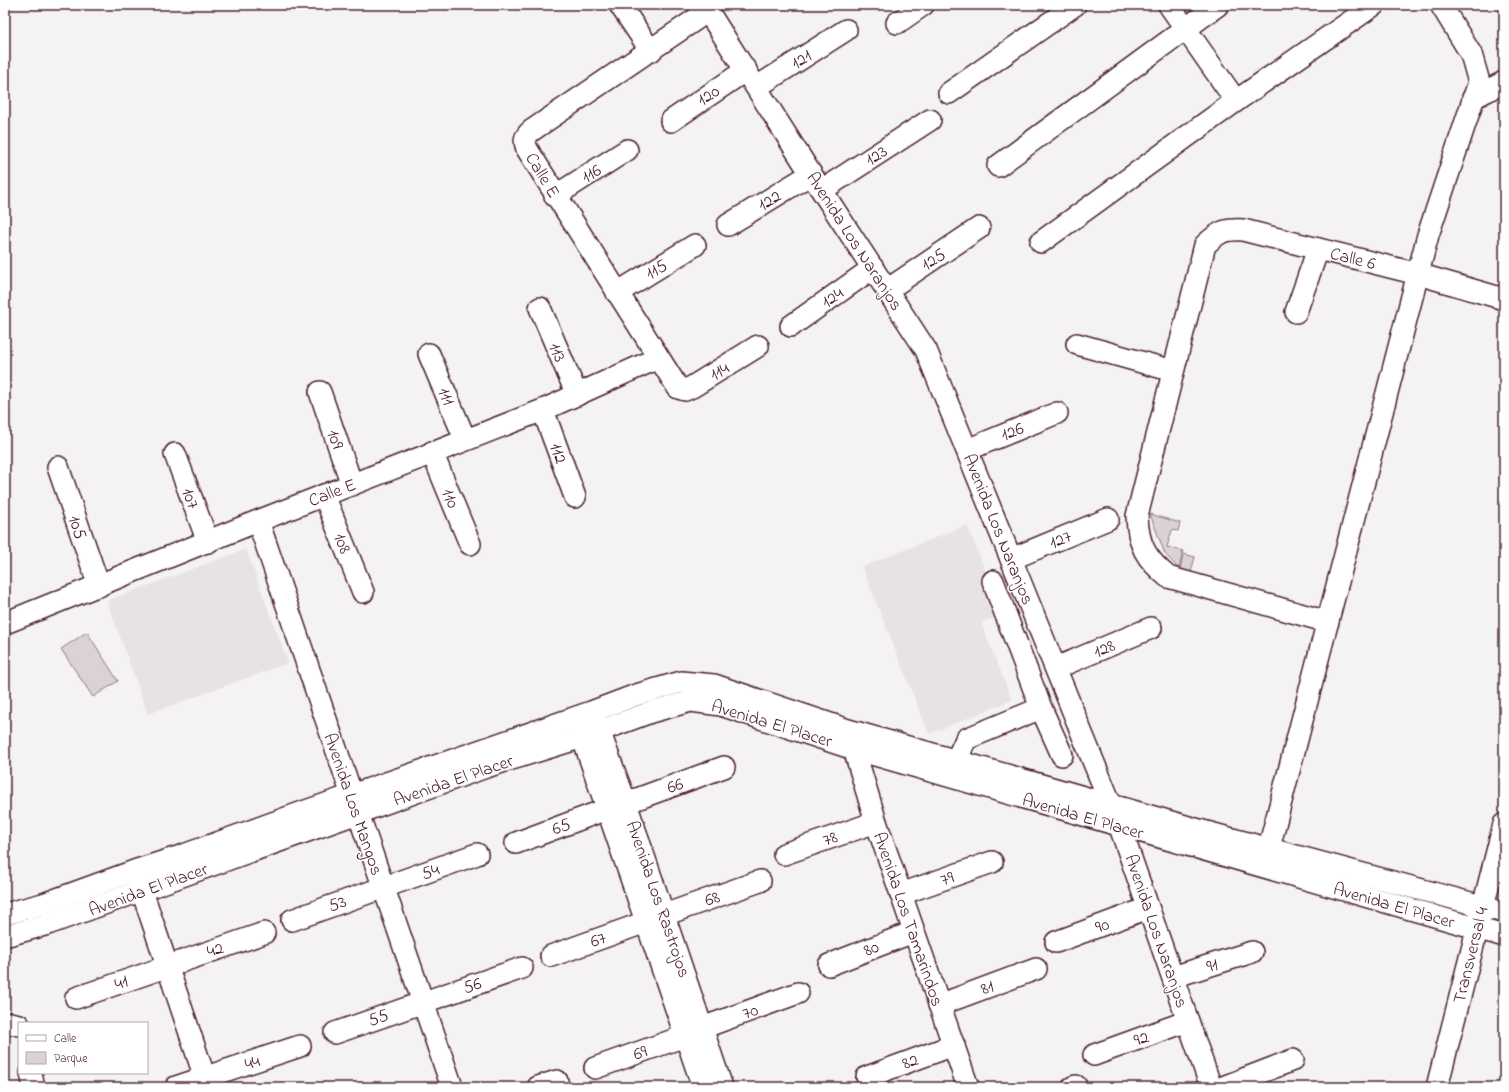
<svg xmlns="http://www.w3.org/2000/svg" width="1509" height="1092" viewBox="0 0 1509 1092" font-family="'Indie Flower',sans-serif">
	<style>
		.built { fill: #e7e2e3 }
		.green { fill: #dbd2d5; stroke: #927880 }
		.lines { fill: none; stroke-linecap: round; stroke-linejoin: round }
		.minor-casing { stroke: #4a1f2b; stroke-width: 24 }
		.minor { stroke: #fff; stroke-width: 21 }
		.labels { text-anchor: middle; stroke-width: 3; stroke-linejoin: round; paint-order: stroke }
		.street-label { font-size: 18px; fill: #4a1f2b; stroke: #fff }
	</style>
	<rect width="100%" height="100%" fill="#f4f2f2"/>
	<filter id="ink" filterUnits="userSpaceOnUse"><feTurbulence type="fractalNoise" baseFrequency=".025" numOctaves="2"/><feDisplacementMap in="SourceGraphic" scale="8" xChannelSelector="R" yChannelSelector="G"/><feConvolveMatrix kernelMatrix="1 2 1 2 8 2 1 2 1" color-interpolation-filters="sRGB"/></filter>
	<g filter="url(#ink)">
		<g class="built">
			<polygon points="967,525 1003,614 981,623 1012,700 929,734 862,567"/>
			<polygon points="246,549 288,663 148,714 107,601"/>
		</g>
		<g class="green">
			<polygon points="1150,514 1180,523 1178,531 1172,530 1167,547 1183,551 1179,569 1165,554"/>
			<polygon points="1183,554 1195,557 1190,576 1180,570"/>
			<polygon points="87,632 118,681 93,697 61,649"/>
		</g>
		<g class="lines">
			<g class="minor-casing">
				<g id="minor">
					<polyline points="620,5 651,51"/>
					<polyline points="704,5 811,174 926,350 1120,827 1211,1087"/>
					<polyline points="1169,5 1236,101"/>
					<path d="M708,11L531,131C524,137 524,141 527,149L678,388L685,390L692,387L758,346"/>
					<polyline points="897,23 923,5"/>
					<polyline points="757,87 846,30"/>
					<polyline points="949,93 1075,5"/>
					<polyline points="1473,98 1504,82"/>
					<polyline points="671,121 746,70"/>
					<polyline points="998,166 1218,5"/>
					<polyline points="822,190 930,120"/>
					<polyline points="555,196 627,150"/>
					<polyline points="728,225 811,174"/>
					<polyline points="1041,242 1236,101 1374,5"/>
					<polyline points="887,290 979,228"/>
					<polyline points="617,293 695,245"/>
					<polyline points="540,308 577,395"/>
					<polyline points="1296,312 1318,249"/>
					<polyline points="791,326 873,268"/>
					<polyline points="1077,344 1173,371"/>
					<polyline points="429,354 465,439"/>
					<polyline points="320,392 352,485"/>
					<polyline points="543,410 575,497"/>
					<polyline points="967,450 1057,413"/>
					<polyline points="432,452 470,544"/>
					<polyline points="175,454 208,542"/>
					<polyline points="58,467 99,586"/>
					<polyline points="324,495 363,592"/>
					<polyline points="258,521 452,1087"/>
					<polyline points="1011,559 1108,519"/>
					<path d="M1328,622L1168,577C1146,559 1138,545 1137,516L1205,245C1219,232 1224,229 1243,230L1418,274L1504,299"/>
					<polyline points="5,623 258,521 543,410 658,358"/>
					<polyline points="1056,668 1151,628"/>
					<polyline points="1041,708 1062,755"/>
					<polyline points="594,717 626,803 722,1087"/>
					<polyline points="578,724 703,1087"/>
					<polyline points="854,749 876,822 968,1087"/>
					<polyline points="956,761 966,739 1041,708 993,581"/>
					<polyline points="626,803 724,767"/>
					<polyline points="516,843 607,809"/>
					<polyline points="784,854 876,822"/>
					<polyline points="1265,863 1428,235 1479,82 1471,54 1441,5"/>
					<polyline points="138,879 208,1087"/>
					<polyline points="901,894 992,862"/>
					<polyline points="5,914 43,904 134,871 181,856 303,812 591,712 636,695 681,682 714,685 845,729 1203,831 1504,912"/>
					<polyline points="664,915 760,881"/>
					<polyline points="292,920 477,854"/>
					<polyline points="5,936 45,925 486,767 583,737 651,712 691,701 721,705 854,749 1504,936"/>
					<polyline points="1056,942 1148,908"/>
					<polyline points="551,956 646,922"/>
					<polyline points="829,965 913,932"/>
					<polyline points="1173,977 1252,952"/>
					<polyline points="76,998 264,933"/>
					<polyline points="939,1005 1036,969"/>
					<polyline points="5,1024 10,1023 19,1025"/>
					<polyline points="702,1028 798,993"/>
					<polyline points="335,1033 522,968"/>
					<polyline points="1094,1055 1188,1021"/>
					<polyline points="595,1068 685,1036"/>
					<polyline points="31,1073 34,1087"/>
					<polyline points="867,1077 954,1045"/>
					<polyline points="176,1087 300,1046"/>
					<polyline points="538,1087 557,1081"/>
					<polyline points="1073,1087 1076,1086"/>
					<polyline points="1223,1087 1293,1060"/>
					<polyline points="1437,1087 1504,824"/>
				</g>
			</g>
			<use href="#minor" class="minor"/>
		</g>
	</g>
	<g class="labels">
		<g class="street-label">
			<text transform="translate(801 59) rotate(-33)" y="6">121</text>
			<text transform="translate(708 95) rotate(-34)" y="6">120</text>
			<text transform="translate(876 155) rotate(-33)" y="6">123</text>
			<text transform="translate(591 173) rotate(-32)" y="6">116</text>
			<text transform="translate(543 175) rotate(59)" y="6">Calle E</text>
			<text transform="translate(769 200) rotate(-32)" y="6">122</text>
			<text transform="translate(855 241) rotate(57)" y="6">Avenida Los Naranjos</text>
			<text transform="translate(1353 258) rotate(14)" y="6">Calle 6</text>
			<text transform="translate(933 259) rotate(-34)" y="6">125</text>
			<text transform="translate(656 269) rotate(-32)" y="6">115</text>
			<text transform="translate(832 297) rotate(-35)" y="6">124</text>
			<text transform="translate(558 352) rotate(67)" y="6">113</text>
			<text transform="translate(719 371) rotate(-32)" y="6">114</text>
			<text transform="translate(447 396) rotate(67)" y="6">111</text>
			<text transform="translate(1012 431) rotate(-22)" y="6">126</text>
			<text transform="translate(336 439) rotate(71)" y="6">109</text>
			<text transform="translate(559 453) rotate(69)" y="6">112</text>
			<text transform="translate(332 492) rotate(-21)" y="6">Calle E</text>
			<text transform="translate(191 498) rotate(69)" y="6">107</text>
			<text transform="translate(451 498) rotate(68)" y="6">110</text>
			<text transform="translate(78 527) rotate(71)" y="6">105</text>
			<text transform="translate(999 529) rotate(68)" y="6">Avenida Los Naranjos</text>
			<text transform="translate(1060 539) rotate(-23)" y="6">127</text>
			<text transform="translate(343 543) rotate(68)" y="6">108</text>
			<text transform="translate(1104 648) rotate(-23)" y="6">128</text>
			<text transform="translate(772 723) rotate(17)" y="6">Avenida El Placer</text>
			<text transform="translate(453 780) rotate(-19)" y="6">Avenida El Placer</text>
			<text transform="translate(675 785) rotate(-20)" y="6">66</text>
			<text transform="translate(354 804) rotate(71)" y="6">Avenida Los Mangos</text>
			<text transform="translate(1083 816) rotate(16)" y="6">Avenida El Placer</text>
			<text transform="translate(561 826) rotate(-20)" y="6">65</text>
			<text transform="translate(830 838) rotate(-19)" y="6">78</text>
			<text transform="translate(430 871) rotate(-20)" y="6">54</text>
			<text transform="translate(947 878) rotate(-20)" y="6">79</text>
			<text transform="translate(148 889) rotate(-20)" y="6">Avenida El Placer</text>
			<text transform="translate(712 898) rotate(-19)" y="6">68</text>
			<text transform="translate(659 899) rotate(71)" y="6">Avenida Los Rastrojos</text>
			<text transform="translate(337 903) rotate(-20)" y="6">53</text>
			<text transform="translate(1394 905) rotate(16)" y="6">Avenida El Placer</text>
			<text transform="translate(909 919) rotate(71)" y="6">Avenida Los Tamarindos</text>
			<text transform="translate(1102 925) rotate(-20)" y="6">90</text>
			<text transform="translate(1157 931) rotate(71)" y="6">Avenida Los Naranjos</text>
			<text transform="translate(598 939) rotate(-20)" y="6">67</text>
			<text transform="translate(871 948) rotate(-22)" y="6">80</text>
			<text transform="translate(215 949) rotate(-18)" y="6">42</text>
			<text transform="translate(1470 955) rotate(-76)" y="6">Transversal 4</text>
			<text transform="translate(1212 965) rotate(-17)" y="6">91</text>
			<text transform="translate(121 982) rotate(-20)" y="6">41</text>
			<text transform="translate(472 985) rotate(-18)" y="6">56</text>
			<text transform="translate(987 987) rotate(-20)" y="6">81</text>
			<text transform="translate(750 1011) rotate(-20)" y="6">70</text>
			<text transform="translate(378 1017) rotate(-20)" y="6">55</text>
			<text transform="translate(1141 1038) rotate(-20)" y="6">92</text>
			<text transform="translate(640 1052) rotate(-20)" y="6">69</text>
			<text transform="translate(910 1061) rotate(-20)" y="6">82</text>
			<text transform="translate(252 1062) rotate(-19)" y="6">44</text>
		</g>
	</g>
	<rect width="1509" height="1092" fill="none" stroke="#fff" stroke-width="20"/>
	<rect x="10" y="10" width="1489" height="1072" fill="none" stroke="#4a1f2b" stroke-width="1.5" filter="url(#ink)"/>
	<rect x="18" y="1022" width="130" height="52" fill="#ffffff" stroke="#b7a5aa"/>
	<rect x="26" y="1035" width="20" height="6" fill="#ffffff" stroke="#b7a5aa"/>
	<text x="54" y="1042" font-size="12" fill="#4a1f2b">Calle</text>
	<rect x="26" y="1052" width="20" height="12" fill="#dbd2d5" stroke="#b7a5aa"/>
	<text x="54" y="1062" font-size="12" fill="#4a1f2b">Parque</text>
</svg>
